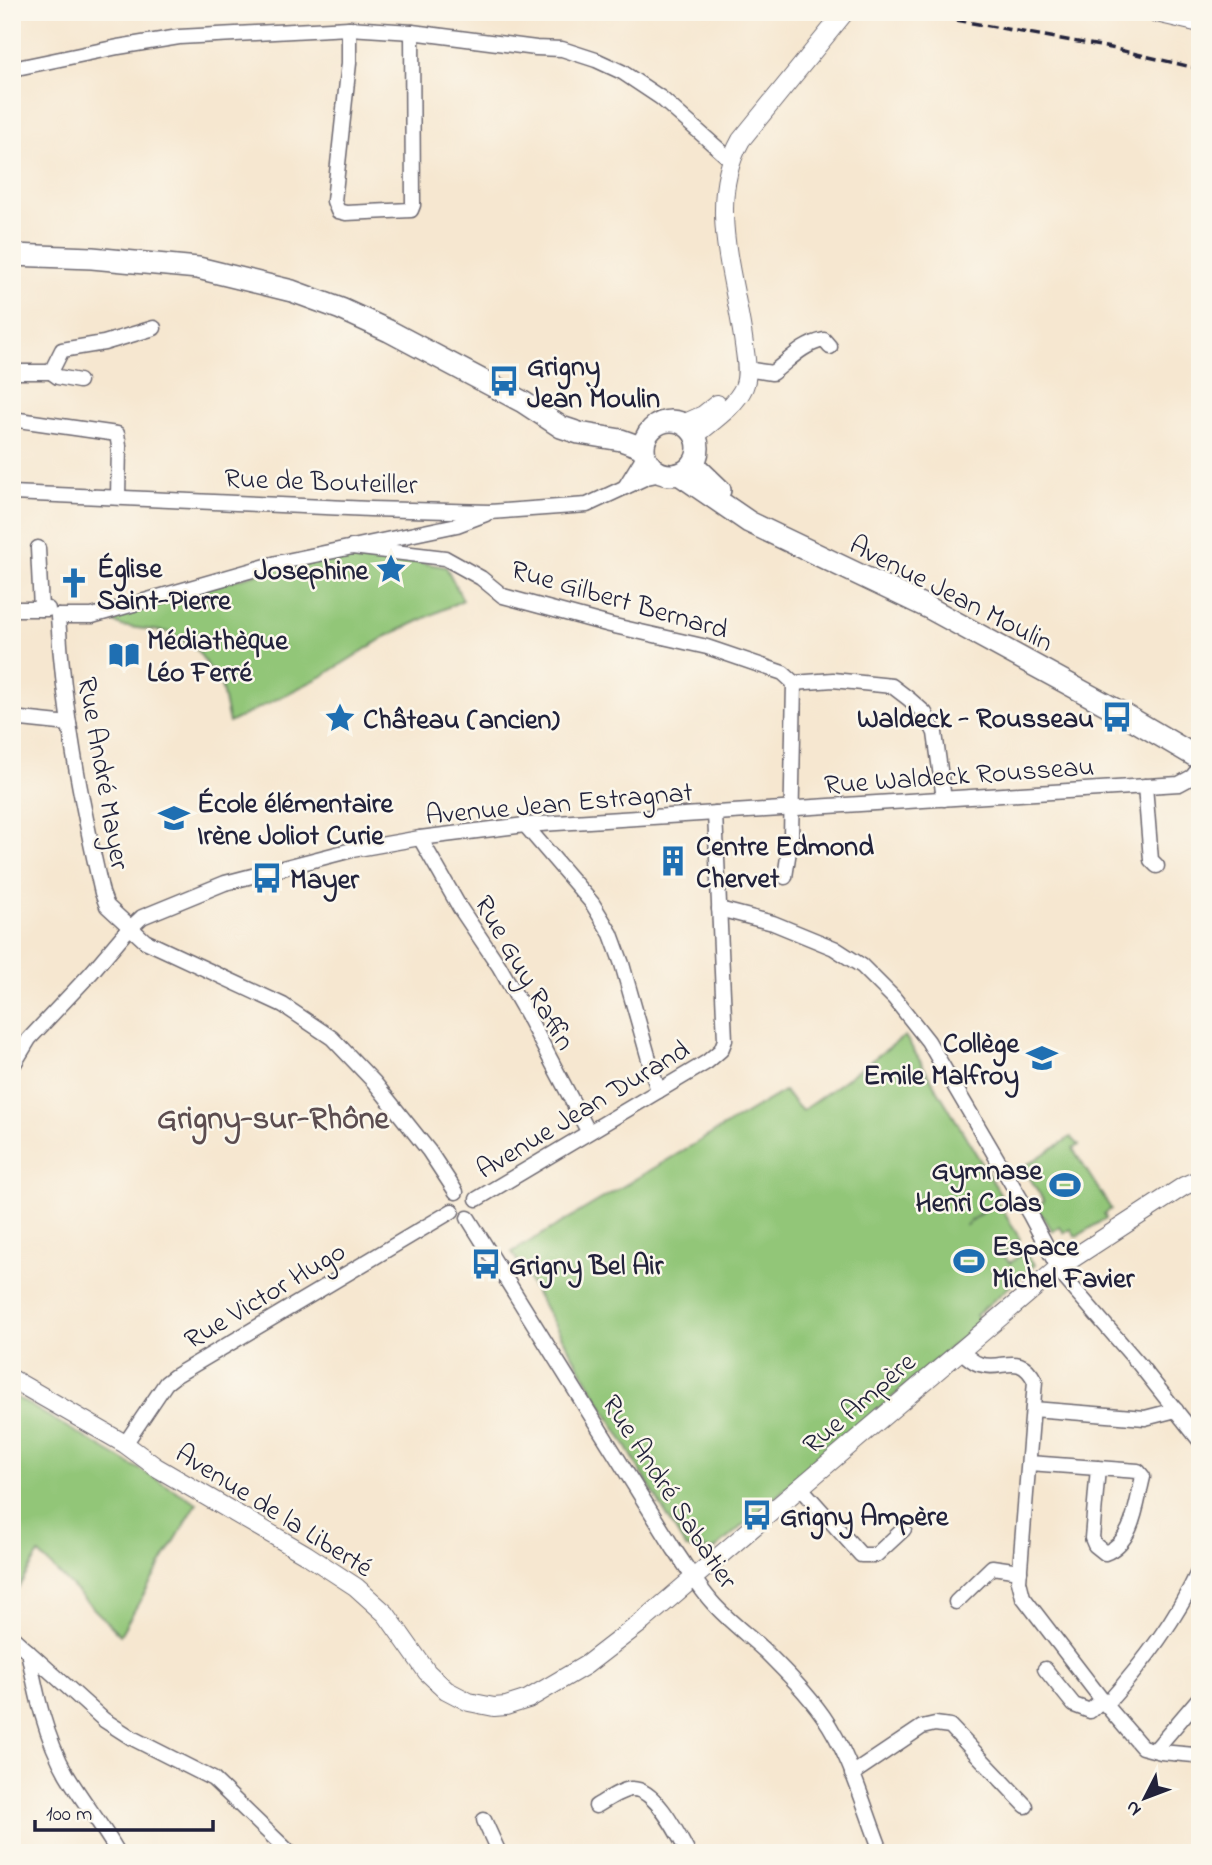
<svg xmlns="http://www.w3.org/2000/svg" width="1212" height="1865" viewBox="0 0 1212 1865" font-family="'Indie Flower',sans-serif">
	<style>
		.green { fill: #92c678; stroke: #5a745a; stroke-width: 2 }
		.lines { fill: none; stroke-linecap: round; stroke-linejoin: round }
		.minor-casing { stroke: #6c676f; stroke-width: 17 }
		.tertiary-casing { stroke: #6c676f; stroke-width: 20 }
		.secondary-casing { stroke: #6c676f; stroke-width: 24 }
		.minor { stroke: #fff; stroke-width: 14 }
		.tertiary { stroke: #fff; stroke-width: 18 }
		.secondary { stroke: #fff; stroke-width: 21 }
		.rail { stroke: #22223b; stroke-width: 3.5; stroke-dasharray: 10 5; stroke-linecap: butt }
		.labels { text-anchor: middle; stroke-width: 5; stroke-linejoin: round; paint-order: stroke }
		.poi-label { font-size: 28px; font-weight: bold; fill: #22223b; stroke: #fbf7ec; text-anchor: start }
		.street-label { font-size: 28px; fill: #22223b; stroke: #fbf7ec }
		.quarter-label { font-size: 32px; font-weight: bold; fill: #5c4d50; stroke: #fbf7ec }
	</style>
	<rect width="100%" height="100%" fill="#fbf7ec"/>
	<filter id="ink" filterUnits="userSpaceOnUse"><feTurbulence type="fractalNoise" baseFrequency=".0143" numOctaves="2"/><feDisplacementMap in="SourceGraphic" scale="14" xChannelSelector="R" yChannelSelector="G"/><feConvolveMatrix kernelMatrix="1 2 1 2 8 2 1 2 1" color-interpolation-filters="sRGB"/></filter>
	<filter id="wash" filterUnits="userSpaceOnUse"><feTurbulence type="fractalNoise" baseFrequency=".00686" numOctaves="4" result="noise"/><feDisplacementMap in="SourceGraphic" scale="28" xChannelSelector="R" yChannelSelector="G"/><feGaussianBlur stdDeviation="1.57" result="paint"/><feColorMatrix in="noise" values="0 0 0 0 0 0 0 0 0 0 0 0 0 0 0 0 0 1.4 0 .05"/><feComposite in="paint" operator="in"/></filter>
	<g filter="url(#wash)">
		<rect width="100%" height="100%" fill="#f6e7d0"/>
		<g class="green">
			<polygon points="352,558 399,559 446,567 463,600 385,637 321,677 229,723 221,685 197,650 168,632 121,626 105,616 303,561"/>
			<polygon points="905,1036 1001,1195 965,1226 997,1201 1020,1239 1002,1254 1010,1263 1024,1252 1035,1265 976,1315 981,1321 714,1550 686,1548 512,1252 784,1091 802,1111"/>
			<polygon points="1071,1137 1079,1145 1073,1149 1111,1209 1104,1214 1106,1218 1076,1237 1071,1229 1064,1233 1060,1227 1053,1231 1036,1207 1044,1201 1023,1167"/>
			<polygon points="12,1395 197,1503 120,1635 39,1554 18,1588 12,1584"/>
		</g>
	</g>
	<g filter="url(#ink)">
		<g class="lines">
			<g class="minor-casing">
				<g id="minor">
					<polyline points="349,28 349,63 334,201 338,211 346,213 411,210 413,205 412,32"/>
					<polyline points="12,69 118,47 179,37 349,28 412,32 536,48 562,49 596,60 622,72 661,98 732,161"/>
					<path d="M746,369L772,373C790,360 801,345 824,340L830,347"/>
					<polyline points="12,372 51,372 62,350 104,343 154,328"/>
					<polyline points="51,372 58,377 79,381"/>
					<polyline points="12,419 117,434 119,446 118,497"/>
					<polyline points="625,487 644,456"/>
					<polyline points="12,493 370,509 490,512 587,505 647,477 661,474"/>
					<polyline points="352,547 445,558 481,578 503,596 610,625 707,647 783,673 794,683 833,680 892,686 909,699 925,713 935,733 944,799"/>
					<polyline points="38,548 41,609"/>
					<polyline points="12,609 48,609"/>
					<path d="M58,616C63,710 81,801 102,893L107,906L145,941L283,1005L332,1038L374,1082L429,1151L456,1192"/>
					<polyline points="58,616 92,616 277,563 457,525 486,514"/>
					<polyline points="12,718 69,724"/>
					<polyline points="1145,786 1151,860 1157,866"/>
					<polyline points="525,825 592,903 611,934 622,964 658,1091"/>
					<polyline points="420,838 460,908 499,966 526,1013 588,1131"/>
					<polyline points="785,877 791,837 794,683"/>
					<polyline points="719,909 773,923 834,948 862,966 894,998 928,1041 1030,1215 1062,1275 1139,1364 1200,1441"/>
					<polyline points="12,1067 29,1039 91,973 124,934 142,917 225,883 352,850 420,838 525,825 1179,784 1192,777 1200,767"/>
					<polyline points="477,1199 707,1062 721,1050 725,1040 715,813"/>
					<path d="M468,1218L674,1549C686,1566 697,1585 711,1601C727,1620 748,1635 766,1652C786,1672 807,1693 823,1716C851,1756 864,1808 882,1853"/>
					<path d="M959,1350C965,1354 972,1362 979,1364C1002,1372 1019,1350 1035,1381L1019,1581L1023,1597L1106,1705L1142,1747L1161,1752L1194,1755L1200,1759"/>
					<polyline points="1033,1409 1145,1418 1176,1410"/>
					<polyline points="125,1444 166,1383 175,1376 452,1211"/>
					<path d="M1029,1463L1138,1471L1143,1477C1136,1504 1134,1542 1105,1553L1095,1545L1092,1538L1098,1468"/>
					<polyline points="800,1487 861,1555 876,1555 904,1529"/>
					<polyline points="956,1602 992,1567 1020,1571"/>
					<polyline points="12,1637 104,1720 132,1738 213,1779 290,1853"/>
					<path d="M28,1651C36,1693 45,1737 67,1775C83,1802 103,1826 118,1853"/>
					<polyline points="1045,1669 1074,1705 1090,1711 1102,1700"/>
					<path d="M1106,1705C1143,1663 1177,1619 1200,1568"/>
					<polyline points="1155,1750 1200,1697"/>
					<polyline points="852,1774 922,1727 935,1724 950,1726 1026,1806"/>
					<path d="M596,1806C605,1801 620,1790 631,1789C655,1787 678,1834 688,1853"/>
					<polyline points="484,1820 499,1853"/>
				</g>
			</g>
			<g class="tertiary-casing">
				<g id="tertiary">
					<polyline points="1152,12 1200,23"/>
					<polyline points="683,424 703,415 717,404"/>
					<path d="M695,436C711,422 735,407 744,387C749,375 746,358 744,345C736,278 705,204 741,140L845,12"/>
					<polyline points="12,1379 125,1444 156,1467 307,1555 356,1587 386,1614 427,1672 446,1690 469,1702 494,1707 506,1706 528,1699 586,1665 643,1621 1058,1268 1184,1186 1200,1179"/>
				</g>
			</g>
			<g class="secondary-casing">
				<g id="secondary">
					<polyline points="12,255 92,258 198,268 292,291 341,309 389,331 523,402 561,427 579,433 621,440 643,448"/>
					<circle cx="671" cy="448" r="27"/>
					<polyline points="693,464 720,490"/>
					<polyline points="679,474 749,522 931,609 1120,712 1200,759"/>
				</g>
			</g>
			<use href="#minor" class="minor"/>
			<use href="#tertiary" class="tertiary"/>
			<use href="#secondary" class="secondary"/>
			<polyline class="rail" points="912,12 1111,48 1200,69"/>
		</g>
	</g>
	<defs>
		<g id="bus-bare" transform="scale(2.415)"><path d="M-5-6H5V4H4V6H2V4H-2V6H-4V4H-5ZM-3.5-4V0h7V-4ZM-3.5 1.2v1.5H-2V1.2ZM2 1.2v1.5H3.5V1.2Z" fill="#1f6fb2" stroke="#fbf7ec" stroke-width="2.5" paint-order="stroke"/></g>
		<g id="sight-bare" transform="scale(2.415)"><path d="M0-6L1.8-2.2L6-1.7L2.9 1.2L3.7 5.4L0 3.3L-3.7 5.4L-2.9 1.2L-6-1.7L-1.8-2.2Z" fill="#1f6fb2" stroke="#fbf7ec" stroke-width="2.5" paint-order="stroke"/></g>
		<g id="church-bare" transform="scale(2.415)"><path d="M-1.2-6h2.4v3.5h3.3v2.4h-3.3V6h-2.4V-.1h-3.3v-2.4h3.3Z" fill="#1f6fb2" stroke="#fbf7ec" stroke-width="2.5" paint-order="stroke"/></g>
		<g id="library-bare" transform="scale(2.415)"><path d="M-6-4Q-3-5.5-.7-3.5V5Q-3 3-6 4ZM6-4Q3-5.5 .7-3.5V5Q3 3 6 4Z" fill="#1f6fb2" stroke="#fbf7ec" stroke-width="2.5" paint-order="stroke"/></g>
		<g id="school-bare" transform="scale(2.415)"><path d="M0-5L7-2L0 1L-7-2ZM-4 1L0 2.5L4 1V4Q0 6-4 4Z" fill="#1f6fb2" stroke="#fbf7ec" stroke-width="2.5" paint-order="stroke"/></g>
		<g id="building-bare" transform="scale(2.415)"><path d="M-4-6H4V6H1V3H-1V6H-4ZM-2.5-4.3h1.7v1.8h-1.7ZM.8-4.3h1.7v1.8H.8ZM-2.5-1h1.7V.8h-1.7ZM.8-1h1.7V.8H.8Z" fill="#1f6fb2" stroke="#fbf7ec" stroke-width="2.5" paint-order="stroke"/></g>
		<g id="stadium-bare" transform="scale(2.415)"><path d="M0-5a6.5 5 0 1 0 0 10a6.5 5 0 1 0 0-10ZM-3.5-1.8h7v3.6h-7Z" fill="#1f6fb2" stroke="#fbf7ec" stroke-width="2.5" paint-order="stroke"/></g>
	</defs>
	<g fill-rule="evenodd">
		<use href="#bus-bare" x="504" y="381"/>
		<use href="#sight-bare" x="391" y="569"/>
		<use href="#church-bare" x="74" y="583"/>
		<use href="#library-bare" x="124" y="655"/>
		<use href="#bus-bare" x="1117" y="717"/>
		<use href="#sight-bare" x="340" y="718"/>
		<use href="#school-bare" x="174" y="818"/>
		<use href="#building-bare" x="673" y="861"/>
		<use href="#bus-bare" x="267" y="878"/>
		<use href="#school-bare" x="1042" y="1058"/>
		<use href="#stadium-bare" x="1065" y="1185"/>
		<use href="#stadium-bare" x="969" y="1261"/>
		<use href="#bus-bare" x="486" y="1264"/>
		<use href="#bus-bare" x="757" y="1515"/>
	</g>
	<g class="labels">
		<g class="poi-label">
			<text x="527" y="375">Grigny<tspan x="527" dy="32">Jean Moulin</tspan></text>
			<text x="97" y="577">Église<tspan x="97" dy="32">Saint-Pierre</tspan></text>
			<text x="368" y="579" text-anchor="end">Josephine</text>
			<text x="147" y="649">Médiathèque<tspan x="147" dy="32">Léo Ferré</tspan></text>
			<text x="1094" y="727" text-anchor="end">Waldeck - Rousseau</text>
			<text x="363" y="728">Château (ancien)</text>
			<text x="197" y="812">École élémentaire<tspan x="197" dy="32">Irène Joliot Curie</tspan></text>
			<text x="696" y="855">Centre Edmond<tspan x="696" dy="32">Chervet</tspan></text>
			<text x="290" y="888">Mayer</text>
			<text x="1019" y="1052" text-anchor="end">Collège<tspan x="1019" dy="32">Emile Malfroy</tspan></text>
			<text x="1042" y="1179" text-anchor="end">Gymnase<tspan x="1042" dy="32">Henri Colas</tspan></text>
			<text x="992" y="1255">Espace<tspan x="992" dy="32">Michel Favier</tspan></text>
			<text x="509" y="1274">Grigny Bel Air</text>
			<text x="780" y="1525">Grigny Ampère</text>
		</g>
		<g class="street-label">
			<text transform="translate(321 480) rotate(2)" y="10">Rue de Bouteiller</text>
			<text transform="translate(952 592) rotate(27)" y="10">Avenue Jean Moulin</text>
			<text transform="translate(620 598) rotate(16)" y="10">Rue Gilbert Bernard</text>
			<text transform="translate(105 773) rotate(80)" y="10">Rue André Mayer</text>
			<text transform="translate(959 774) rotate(-4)" y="10">Rue Waldeck Rousseau</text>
			<text transform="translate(559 802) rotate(-5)" y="10">Avenue Jean Estragnat</text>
			<text transform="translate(526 972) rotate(60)" y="10">Rue Guy Raffin</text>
			<text transform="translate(582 1108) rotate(-31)" y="10">Avenue Jean Durand</text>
			<text transform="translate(264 1294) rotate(-31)" y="10">Rue Victor Hugo</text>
			<text transform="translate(858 1402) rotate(-41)" y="10">Rue Ampère</text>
			<text transform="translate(671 1491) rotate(57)" y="10">Rue André Sabatier</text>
			<text transform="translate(275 1509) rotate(32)" y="10">Avenue de la Liberté</text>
		</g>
		<g class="quarter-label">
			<text x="273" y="1128">Grigny-sur-Rhône</text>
		</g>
	</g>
	<rect width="1212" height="1865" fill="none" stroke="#fbf7ec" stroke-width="42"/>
	<g transform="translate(1145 1798) rotate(228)" stroke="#fbf7ec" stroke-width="5" paint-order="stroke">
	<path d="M0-5L12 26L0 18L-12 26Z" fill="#22223b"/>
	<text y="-10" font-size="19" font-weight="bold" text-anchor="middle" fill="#22223b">N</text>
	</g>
	<path d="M35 1820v10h178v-10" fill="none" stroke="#22223b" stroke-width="3.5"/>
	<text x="46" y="1820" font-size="21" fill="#22223b" stroke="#fbf7ec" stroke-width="5" paint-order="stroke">100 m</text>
</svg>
